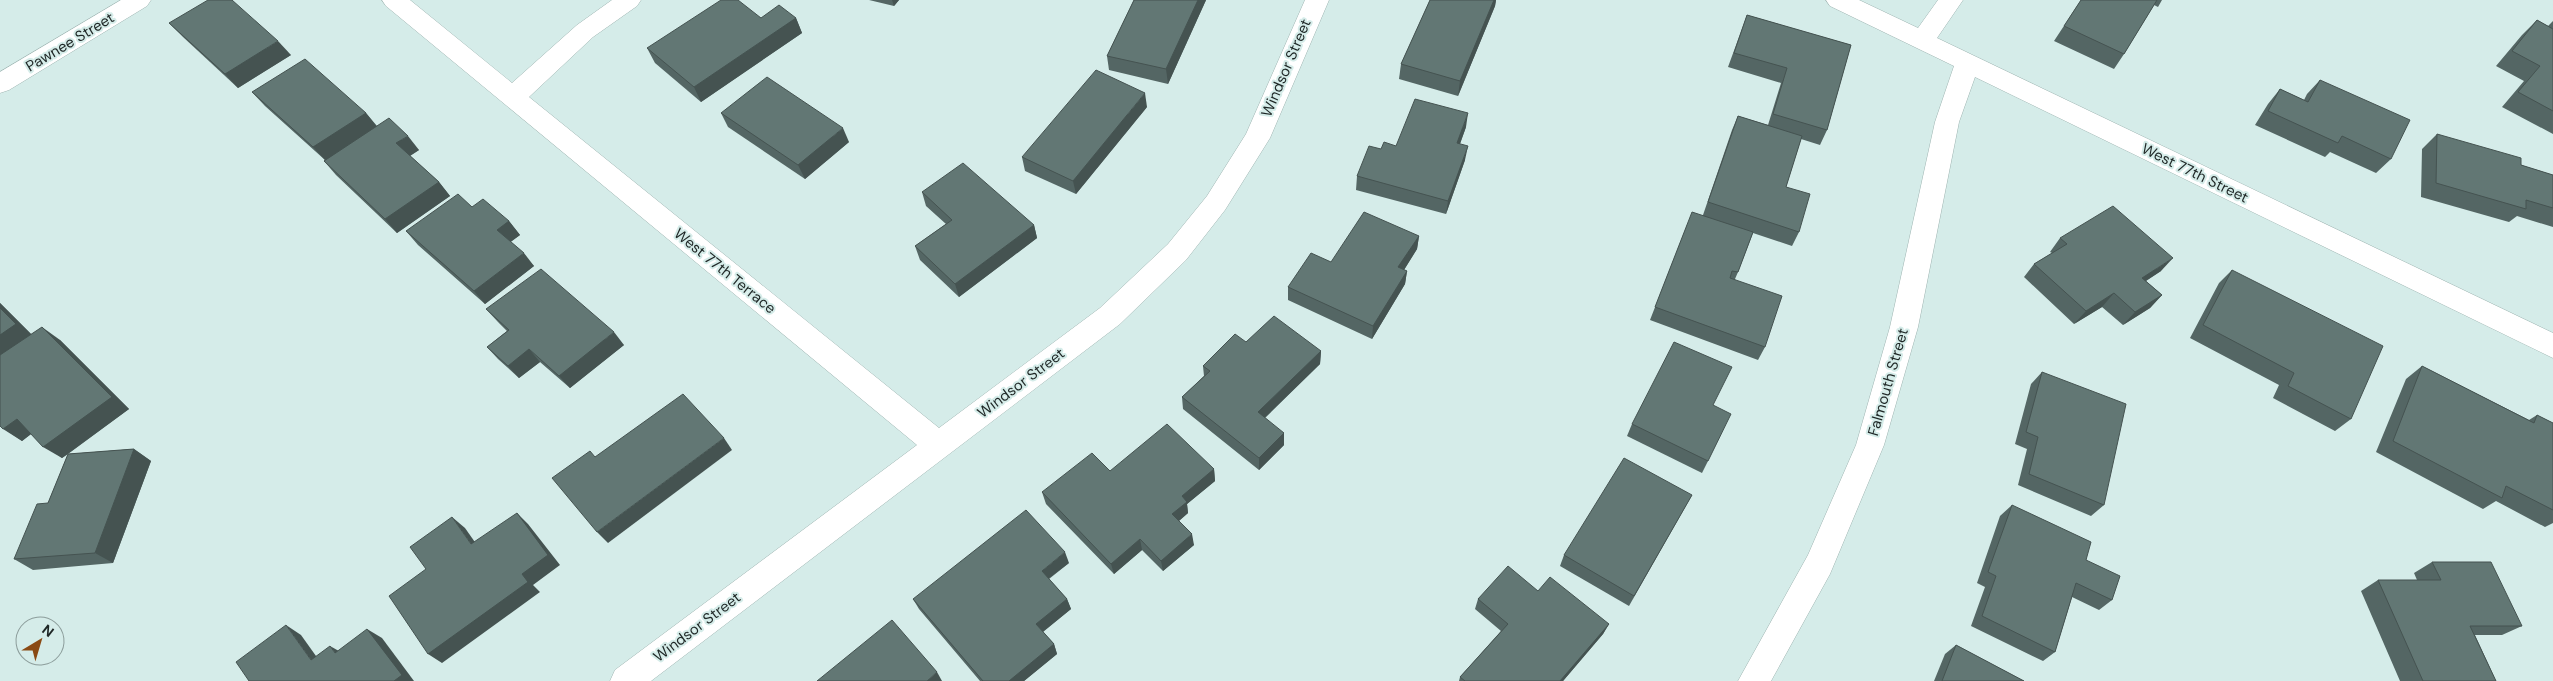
<svg xmlns="http://www.w3.org/2000/svg" width="2553" height="681" viewBox="0 0 2553 681" font-family="'DM Sans',sans-serif">
	<style>
		.lines { fill: none; stroke-linecap: round; stroke-linejoin: round }
		.minor-casing { stroke: #9eb4b1; stroke-width: 1 }
		.minor { fill: #fff; fill-rule: evenodd }
		.wall { fill: #546664 }
		.shaded-wall { fill: #455351 }
		.building { fill: #627774; stroke: #455351 }
		.labels { text-anchor: middle; stroke-width: 4; stroke-linejoin: round; paint-order: stroke }
		.street-label { font-size: 15px; fill: #1e2625; stroke: #d5ece9 }
	</style>
	<rect width="100%" height="100%" fill="#d5ece9"/>
	<g class="lines">
		<g class="minor-casing">
			<g id="minor">
				<polygon points="121,0 151,0 147,6 9,90 0,93 0,72"/>
				<polygon points="382,0 410,0 512,83 577,25 612,0 641,0 637,6 593,37 529,97 939,428 1100,308 1168,244 1207,196 1246,134 1305,0 1329,0 1270,138 1225,210 1186,260 1120,324 651,681 610,681 615,670 917,445 386,6"/>
				<polygon points="1826,0 1859,0 1918,28 1938,0 1963,0 1937,38 2553,333 2553,358 1975,77 1959,122 1918,327 1884,445 1830,574 1771,681 1738,681 1808,555 1856,445 1890,327 1935,122 1954,66 1830,6"/>
			</g>
		</g>
		<use href="#minor" class="minor"/>
	</g>
	<g class="wall">
		<polygon points="869,0 899,0 894,6"/>
		<polygon points="1134,0 1206,0 1168,84 1109,70 1107,56"/>
		<polygon points="1430,0 1496,0 1495,6 1458,96 1399,79 1401,64"/>
		<polygon points="2081,0 2162,0 2158,7 2154,5 2124,54 2114,69 2054,41"/>
		<polygon points="1747,15 1851,45 1827,130 1820,145 1801,139 1786,187 1799,232 1792,246 1753,233 1738,272 1735,279 1765,347 1758,360 1650,320 1687,225 1703,215 1732,130 1738,116 1768,125 1781,83 1728,67"/>
		<polygon points="761,18 796,18 802,33 701,102 655,63 647,48"/>
		<polygon points="2537,20 2548,26 2553,21 2553,134 2502,107 2524,81 2496,66 2522,35"/>
		<polygon points="169,23 291,55 238,88 183,37"/>
		<polygon points="2320,80 2391,159 2376,173 2330,152 2325,157 2255,125 2268,104 2280,89 2304,100 2307,94"/>
		<polygon points="252,92 366,113 377,126 419,150 410,156 439,182 450,196 397,233 336,175 324,161 325,160 265,106"/>
		<polygon points="1147,107 1076,194 1025,171 1022,157"/>
		<polygon points="721,113 849,142 805,179 728,127"/>
		<polygon points="1466,127 1460,144 1465,160 1446,214 1356,190 1357,176 1381,149 1396,146"/>
		<polygon points="2437,134 2521,165 2553,175 2553,227 2517,216 2509,222 2421,197 2422,149"/>
		<polygon points="922,192 1034,225 1037,238 959,297 920,260 915,246 946,224 926,206"/>
		<polygon points="472,207 509,221 520,235 510,242 534,266 485,304 418,245 406,231"/>
		<polygon points="1419,236 1417,249 1404,270 1407,271 1405,284 1372,339 1288,300 1288,287 1331,262"/>
		<polygon points="2060,238 2161,271 2146,281 2162,295 2150,308 2123,325 2102,307 2074,324 2024,277 2034,264 2052,253 2050,252"/>
		<polygon points="2232,270 2351,419 2335,431 2273,398 2279,385 2190,338 2219,283"/>
		<polygon points="0,303 31,334 60,340 129,409 68,454 134,449 151,461 113,563 33,570 14,559 48,503 68,454 62,458 31,434 22,441 0,426"/>
		<polygon points="486,309 624,345 570,388 540,362 519,378 498,359 487,347 507,331 498,322"/>
		<polygon points="1246,342 1321,351 1320,364 1265,418 1284,445 1259,470 1183,409 1182,397 1204,376 1203,366"/>
		<polygon points="2422,366 2529,420 2537,415 2553,423 2553,523 2545,527 2496,501 2483,509 2376,452 2406,379"/>
		<polygon points="2042,372 2104,505 2091,516 2018,485 2027,449 2015,444 2031,384"/>
		<polygon points="1713,405 1708,461 1702,473 1627,436 1632,424"/>
		<polygon points="1214,469 1215,481 1187,504 1188,513 1179,521 1194,545 1163,571 1142,550 1114,574 1046,504 1042,492 1110,471"/>
		<polygon points="1692,495 1629,606 1560,566 1564,555"/>
		<polygon points="2012,505 2086,560 2112,600 2099,610 2072,597 2055,652 2043,661 1971,626 1985,587 1977,583 2000,516"/>
		<polygon points="2432,562 2522,626 2502,635 2475,635 2496,681 2400,681 2361,591 2378,580 2417,580 2414,573"/>
		<polygon points="1069,563 1049,579 1067,599 1071,609 1043,632 1054,644 1057,654 1024,681 980,681 919,609 913,599"/>
		<polygon points="1538,591 1609,624 1603,634 1563,681 1459,681 1460,677 1501,631 1475,609 1478,599"/>
		<polygon points="1956,645 2024,681 1934,681 1945,654"/>
	</g>
	<g class="shaded-wall">
		<polygon points="892,0 899,0 894,6"/>
		<polygon points="1198,0 1206,0 1168,84 1166,69"/>
		<polygon points="1494,0 1496,0 1495,6 1458,96 1460,81"/>
		<polygon points="796,18 802,33 701,102 694,87"/>
		<polygon points="278,41 291,55 238,88 225,74"/>
		<polygon points="1145,93 1147,107 1076,194 1073,181"/>
		<polygon points="366,113 377,127 326,161 313,147"/>
		<polygon points="1468,113 1466,127 1455,157 1457,143"/>
		<polygon points="843,128 849,142 805,179 798,165"/>
		<polygon points="408,136 419,150 408,157 396,143"/>
		<polygon points="1468,146 1465,160 1446,214 1448,201"/>
		<polygon points="439,182 450,196 397,233 385,219"/>
		<polygon points="509,221 520,235 508,244 497,230"/>
		<polygon points="1034,225 1037,238 959,297 955,284"/>
		<polygon points="1419,236 1417,249 1397,281 1398,267"/>
		<polygon points="524,253 534,266 485,304 474,291"/>
		<polygon points="2173,258 2161,271 2130,291 2142,278"/>
		<polygon points="1407,271 1405,284 1372,339 1373,326"/>
		<polygon points="2114,293 2102,307 2074,324 2086,311"/>
		<polygon points="2162,295 2150,308 2123,325 2135,312"/>
		<polygon points="0,303 34,337 0,360"/>
		<polygon points="42,327 60,340 129,409 62,458 43,447"/>
		<polygon points="614,332 624,345 570,388 559,376"/>
		<polygon points="529,349 540,362 519,378 508,366"/>
		<polygon points="1321,351 1320,364 1258,424 1258,412"/>
		<polygon points="17,419 35,431 22,441 3,429"/>
		<polygon points="1284,433 1284,445 1259,470 1259,458"/>
		<polygon points="724,438 732,450 608,543 597,532"/>
		<polygon points="134,449 151,461 113,563 95,553"/>
		<polygon points="1214,469 1215,481 1187,504 1188,513 1174,525 1172,514 1182,496"/>
		<polygon points="517,513 528,524 560,565 533,585 540,592 442,663 428,654"/>
		<polygon points="452,517 465,528 484,555 471,544"/>
		<polygon points="1192,534 1194,545 1163,571 1161,561"/>
		<polygon points="1140,539 1142,550 1114,574 1111,564"/>
		<polygon points="1065,552 1069,563 1045,581 1042,571"/>
		<polygon points="1067,599 1071,609 1040,634 1036,624"/>
		<polygon points="1609,624 1603,634 1563,681 1560,681"/>
		<polygon points="286,625 301,635 326,670 311,660"/>
		<polygon points="367,629 382,638 414,681 394,681"/>
		<polygon points="1054,644 1057,654 1024,681 1009,681"/>
		<polygon points="330,646 346,655 335,653"/>
		<polygon points="937,672 942,681 927,681"/>
	</g>
	<g class="building">
		<polygon points="208,0 232,0 278,41 225,74 169,23"/>
		<polygon points="721,0 738,0 761,18 779,5 796,18 694,87 647,48"/>
		<polygon points="1134,0 1198,0 1166,69 1107,56"/>
		<polygon points="1430,0 1494,0 1460,81 1401,64"/>
		<polygon points="2081,0 2157,0 2124,54 2064,26"/>
		<polygon points="1747,15 1851,45 1827,130 1773,114 1787,68 1734,53"/>
		<polygon points="2537,20 2553,29 2553,111 2518,92 2540,66 2512,51"/>
		<polygon points="305,59 366,113 313,147 252,92"/>
		<polygon points="1096,70 1145,93 1073,181 1022,157"/>
		<polygon points="767,77 843,128 798,165 721,113"/>
		<polygon points="2320,80 2410,120 2391,159 2342,136 2338,143 2268,111 2280,89 2308,102"/>
		<polygon points="1415,99 1468,113 1457,143 1468,146 1448,201 1357,176 1369,146 1381,149 1384,142 1396,146"/>
		<polygon points="1738,116 1802,136 1786,187 1810,194 1799,232 1708,202"/>
		<polygon points="389,118 408,136 396,143 439,182 385,219 324,161"/>
		<polygon points="2437,134 2521,158 2521,165 2553,175 2553,208 2526,200 2526,209 2436,183"/>
		<polygon points="963,163 1034,225 955,284 915,246 952,220 922,192"/>
		<polygon points="458,194 472,207 483,199 509,221 497,230 524,253 474,291 406,231"/>
		<polygon points="2113,206 2173,258 2142,278 2162,295 2135,312 2114,293 2086,311 2034,264 2067,244 2060,238"/>
		<polygon points="1364,212 1419,236 1398,267 1407,271 1373,326 1288,287 1311,253 1331,262"/>
		<polygon points="1692,212 1753,232 1738,272 1732,271 1730,278 1782,296 1765,347 1655,307"/>
		<polygon points="541,269 614,332 559,376 529,349 508,366 487,347 509,330 486,309"/>
		<polygon points="2232,270 2383,346 2351,419 2288,386 2294,373 2203,325"/>
		<polygon points="0,308 16,324 0,335"/>
		<polygon points="1274,316 1321,351 1258,412 1284,433 1259,458 1182,397 1210,371 1203,366 1235,334 1246,342"/>
		<polygon points="42,327 112,397 43,447 17,419 3,429 0,426 0,355"/>
		<polygon points="1674,342 1732,367 1713,405 1731,414 1708,461 1632,424"/>
		<polygon points="2422,366 2534,423 2537,415 2553,423 2553,510 2506,486 2502,498 2393,441"/>
		<polygon points="2042,372 2126,404 2104,505 2029,474 2038,437 2026,432"/>
		<polygon points="683,394 724,438 597,532 552,478 590,451 595,457"/>
		<polygon points="1167,424 1214,469 1182,496 1187,502 1172,514 1192,534 1161,561 1140,539 1111,564 1042,492 1092,453 1110,471"/>
		<polygon points="134,449 95,553 14,559 37,504 48,503 68,454"/>
		<polygon points="1624,458 1692,495 1634,596 1564,555"/>
		<polygon points="2012,505 2091,542 2086,560 2120,576 2112,600 2076,583 2055,652 1982,616 1996,576 1988,572"/>
		<polygon points="1026,510 1065,552 1042,571 1067,599 1036,624 1054,644 1009,681 983,681 913,599"/>
		<polygon points="517,513 548,555 522,574 528,582 428,654 389,596 426,569 410,547 452,517 471,544"/>
		<polygon points="2432,562 2491,562 2522,626 2470,626 2496,681 2423,681 2378,580 2441,580"/>
		<polygon points="1508,566 1538,591 1550,577 1609,624 1560,681 1465,681 1460,677 1508,624 1478,599"/>
		<polygon points="892,620 937,672 927,681 817,681"/>
		<polygon points="286,625 311,660 330,646 335,653 367,629 402,675 394,681 249,681 236,662"/>
		<polygon points="1956,645 2024,681 1942,681"/>
	</g>
	<g class="labels">
		<g class="street-label">
			<text transform="translate(70 42) rotate(-31)" y="5">Pawnee Street</text>
			<text transform="translate(1286 68) rotate(-67)" y="5">Windsor Street</text>
			<text transform="translate(2195 173) rotate(26)" y="5">West 77th Street</text>
			<text transform="translate(725 271) rotate(39)" y="5">West 77th Terrace</text>
			<text transform="translate(1888 382) rotate(-74)" y="5">Falmouth Street</text>
			<text transform="translate(1021 383) rotate(-37)" y="5">Windsor Street</text>
			<text transform="translate(697 627) rotate(-37)" y="5">Windsor Street</text>
		</g>
	</g>
	<g transform="translate(40 641) rotate(38)"><circle r="24" fill="#d5ece9" stroke="#8c9d9b"/>
	<path d="M0-4L9 19L0 12L-9 19Z" fill="#8a4a14"/>
	<text y="-8" font-size="14" font-weight="bold" text-anchor="middle" fill="#1e2625">N</text>
	</g>
</svg>
